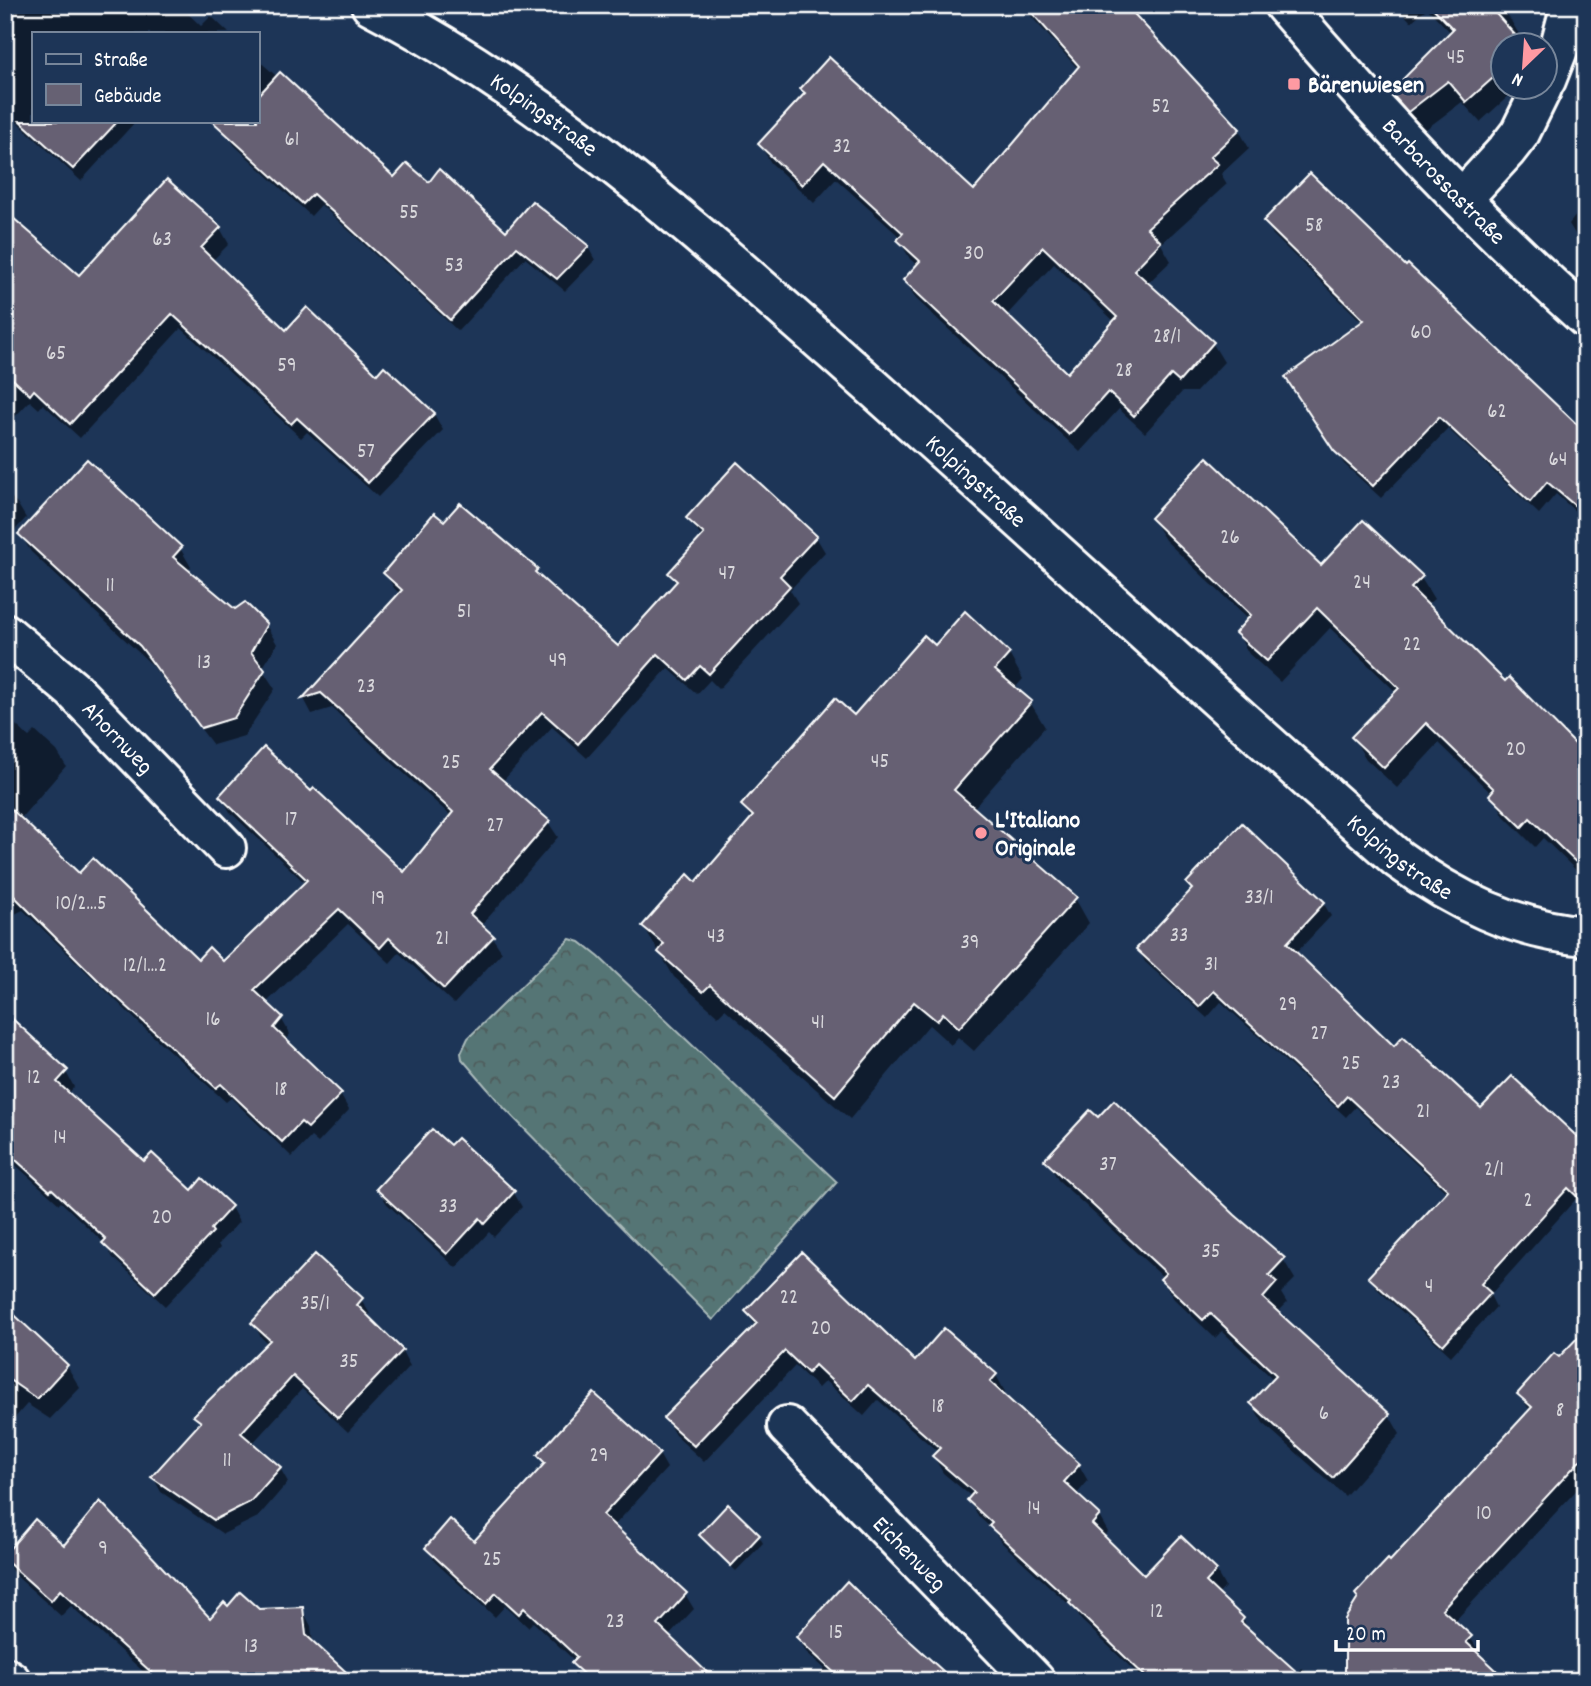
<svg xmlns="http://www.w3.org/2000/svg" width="1591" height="1686" viewBox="0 0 1591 1686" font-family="Dekko,sans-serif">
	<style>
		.forest { fill: url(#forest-crowns); stroke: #aababa; stroke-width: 2 }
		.shadow { fill: #0007; fill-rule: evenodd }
		.building { fill: #666173; stroke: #fff; stroke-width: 2; fill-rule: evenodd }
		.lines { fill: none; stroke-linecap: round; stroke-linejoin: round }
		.street-casing { stroke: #fff; stroke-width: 44 }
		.secondary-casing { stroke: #fff; stroke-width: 44 }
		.street { stroke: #1d3557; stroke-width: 38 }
		.secondary { stroke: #1d3557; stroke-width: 38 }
		.poi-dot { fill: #ff9aa2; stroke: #1d3557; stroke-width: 2.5 }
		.labels { text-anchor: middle; stroke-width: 6; stroke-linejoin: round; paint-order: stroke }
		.number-label { font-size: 21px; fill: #d9d8dc }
		.poi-label { font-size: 24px; font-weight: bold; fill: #fff; stroke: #1d3557; text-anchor: start }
		.street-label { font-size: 24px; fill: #fff; stroke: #1d3557 }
	</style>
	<defs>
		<pattern id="forest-crowns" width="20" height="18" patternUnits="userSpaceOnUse" patternTransform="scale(1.75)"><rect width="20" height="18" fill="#547574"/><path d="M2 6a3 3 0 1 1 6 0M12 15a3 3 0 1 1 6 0" fill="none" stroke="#4f5c5c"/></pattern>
	</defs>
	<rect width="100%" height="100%" fill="#1d3557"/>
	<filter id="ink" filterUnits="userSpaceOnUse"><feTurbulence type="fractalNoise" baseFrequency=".0143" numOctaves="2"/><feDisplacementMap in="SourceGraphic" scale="14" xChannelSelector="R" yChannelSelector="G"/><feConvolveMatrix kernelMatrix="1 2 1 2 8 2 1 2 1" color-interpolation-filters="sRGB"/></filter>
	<g filter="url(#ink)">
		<polygon class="forest" points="570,939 580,942 599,957 837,1182 713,1320 505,1109 462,1059 461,1053 468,1038"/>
		<g class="shadow">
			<polygon points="5,5 153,5 159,10 164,5 179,5 201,26 211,16 229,33 33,33 33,121 136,121 81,181 5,111"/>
			<path d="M1021,5H1117L1239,130L1249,148L1221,174L1227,184L1161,244L1171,261L1147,284L1213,344L1224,362L1196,392H1182L1145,433L1119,409L1080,452L916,299L905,280L918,266L910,259L899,240L901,238L836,179L814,203L771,163L760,145L805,95L802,89L975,192L1078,69ZM1054,264L1115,322L1067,376L1006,316Z"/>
			<polygon points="1395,5 1498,5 1510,19 1523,41 1520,46 1504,46 1504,88 1508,88 1512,93 1480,122 1462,102 1422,132 1405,114 1392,92 1451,33 1427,8 1411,22"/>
			<polygon points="257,59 394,179 429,184 506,234 588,247 595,260 565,291 525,258 458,331 321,205 311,216 234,145 227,132 237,121 257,121"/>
			<polygon points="1586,185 1586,252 1569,224 1584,205 1578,195"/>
			<polygon points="5,213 79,277 220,228 229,244 212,261 286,333 377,376 434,414 443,430 378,497 307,432 301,438 181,328 80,438 43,404 39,409 30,401 5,427"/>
			<polygon points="1265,221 1586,436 1586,521 1556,494 1539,514 1448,429 1381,498 1344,464 1295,391 1363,323 1273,235"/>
			<polygon points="5,491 17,503 26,518 5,541"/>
			<polygon points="688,518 816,537 825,552 790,590 798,603 719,689 710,680 697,694 668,668 587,758 552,727 502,782 548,822 558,837 481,926 492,937 502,952 454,1004 399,953 390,963 348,924 266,1003 281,1018 290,1034 285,1041 340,1094 349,1110 318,1143 311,1137 292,1157 231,1098 226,1102 143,1027 23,910 5,919 5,715 29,737 35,731 57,751 66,766 20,819 79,876 198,961 223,963 306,884 230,812 221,796 404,874 452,817 332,708 312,714 304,699 400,594 394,588 385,573 445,524 536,570 542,581 618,648 676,584 670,573 702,538"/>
			<polygon points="1152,519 1321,567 1421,578 1434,599 1426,606 1505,684 1586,758 1586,880 1543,838 1535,847 1504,816 1492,794 1439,743 1397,788 1366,759 1353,738 1397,693 1330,628 1280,682 1249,654 1237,633 1249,620 1165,540"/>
			<polygon points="20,534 180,548 191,567 187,571 235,611 266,625 277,644 262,669 275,689 244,736 213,745 152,665 31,552"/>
			<polygon points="935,648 1009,654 1023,679 1014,689 1030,702 1045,727 973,809 1075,898 1089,923 974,1051 958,1037 951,1045 929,1025 850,1119 725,1009 718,1016 674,977 644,927 697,884 752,820 744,806 855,718"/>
			<polygon points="1242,826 1324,904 1331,916 1295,954 1395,1049 1481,1110 1586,1148 1586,1209 1576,1199 1490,1295 1496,1307 1451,1356 1377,1289 1370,1277 1447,1193 1355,1107 1346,1117 1221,1002 1207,1018 1145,962 1138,949 1192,891 1188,884"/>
			<polygon points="5,1018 66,1072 74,1087 68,1094 144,1163 192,1192 202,1180 231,1207 239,1222 218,1244 220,1248 165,1306 113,1258 104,1243 61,1202 59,1204 10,1160 5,1152"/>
			<polygon points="457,1140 514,1193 522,1207 494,1237 489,1232 456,1268 387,1204 378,1190 450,1148"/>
			<polygon points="1047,1160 1234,1216 1283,1259 1295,1279 1281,1293 1287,1303 1277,1313 1389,1415 1400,1434 1345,1496 1263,1423 1252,1404 1274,1380 1222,1331 1215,1338 1174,1299 1162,1280 1164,1278 1058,1180"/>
			<polygon points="361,1299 370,1314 367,1317 402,1351 410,1366 348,1432 302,1389 252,1444 280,1468 288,1482 258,1517 223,1534 161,1492 153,1477 201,1425 196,1416 268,1344 261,1337 253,1323"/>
			<polygon points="5,1308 67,1366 80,1388 50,1419 27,1404 5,1429"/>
			<polygon points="747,1312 915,1363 996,1375 1005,1392 1002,1395 1079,1465 1088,1481 1076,1495 1099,1516 1108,1532 1103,1538 1144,1578 1216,1571 1225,1587 1218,1595 1243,1619 1251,1634 1297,1674 1302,1668 1316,1681 1145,1681 1081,1620 1075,1610 1001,1542 993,1530 978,1516 969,1500 972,1497 943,1473 934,1457 938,1452 878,1400 864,1416 825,1381 818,1388 795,1366 704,1462 675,1435 665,1418 756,1327"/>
			<polygon points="1586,1341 1586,1480 1454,1622 1470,1637 1480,1653 1347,1681 1390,1564 1531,1412 1519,1394 1559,1360"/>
			<polygon points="659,1454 667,1468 613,1527 685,1594 694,1609 668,1637 714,1681 585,1681 574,1663 575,1661 533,1622 528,1627 505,1606 495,1617 435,1562 427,1548 474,1544 545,1466 539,1455"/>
			<polygon points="701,1535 759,1536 763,1543 736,1571 705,1542"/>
			<polygon points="64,1548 210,1620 228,1608 258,1611 302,1609 311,1626 313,1645 157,1664 147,1675 71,1606 61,1616 14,1574 5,1559"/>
			<polygon points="1586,1572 1586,1622 1575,1605 1584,1596 1576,1582"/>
			<polygon points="847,1583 951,1681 826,1681 821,1672 825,1669 806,1652 798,1637"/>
		</g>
		<g class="building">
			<path d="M1025,5H1126L1240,129L1210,157L1218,164L1147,228L1161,242L1134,270L1214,342L1179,382L1171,375L1134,416L1108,392L1069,435L903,280L920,261L897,240L903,233L824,161L802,185L758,144L805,93L800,89L829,57L974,190L1079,66ZM1043,247L1117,317L1067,373L993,301Z"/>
			<polygon points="1430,5 1488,5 1517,37 1508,46 1503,46 1503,50 1491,61 1501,71 1466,102 1448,81 1408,112 1390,92 1453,29"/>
			<polygon points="280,72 394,177 407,163 429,182 439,169 506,231 532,201 589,246 557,279 517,247 450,320 313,194 303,204 212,121 257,121 257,97"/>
			<polygon points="20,121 118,121 73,169"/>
			<polygon points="1310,173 1406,266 1408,264 1586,433 1586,515 1547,482 1530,502 1439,417 1373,486 1334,451 1285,377 1364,320 1263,221"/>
			<polygon points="167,179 221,227 201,248 286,330 307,307 377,374 384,366 435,413 368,483 297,418 291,424 172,314 70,424 34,390 30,395 5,372 5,211 79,275"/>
			<polygon points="1207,457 1321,565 1363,520 1423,576 1411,588 1505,681 1509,677 1586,755 1586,872 1530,818 1522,827 1489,795 1494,789 1426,723 1384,768 1351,737 1399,688 1317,608 1267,661 1235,633 1251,615 1150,518"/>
			<polygon points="87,459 182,547 173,557 235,609 245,602 267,624 251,652 265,670 234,718 201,728 140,646 18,534"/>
			<polygon points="737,462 817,536 780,576 790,586 709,674 700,666 687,680 658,654 578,744 542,712 490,769 550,821 470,914 494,936 444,989 389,938 380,948 339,909 254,990 283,1017 274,1028 342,1093 308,1128 301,1122 282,1142 221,1084 216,1088 100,982 5,887 5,803 79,873 93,858 198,959 209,947 223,961 307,880 219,796 264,747 311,791 314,788 404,872 453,812 321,693 302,699 402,590 383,573 434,513 444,521 460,503 538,569 535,572 618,646 677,581 668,573 704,534 686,518"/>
			<polygon points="965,611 1010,653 995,670 1032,701 954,790 1077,897 959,1028 943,1013 937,1021 914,1002 835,1096 710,985 703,992 658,952 664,944 642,926 688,874 696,882 753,816 741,805 835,698 854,715 924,635 935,645"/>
			<polygon points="1242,823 1325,902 1287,943 1394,1046 1403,1036 1481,1108 1512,1076 1586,1145 1586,1205 1568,1188 1481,1284 1491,1293 1443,1345 1368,1277 1448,1190 1347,1096 1338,1106 1214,991 1199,1007 1136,949 1192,889 1186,883"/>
			<polygon points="5,1012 68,1070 57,1082 144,1161 152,1153 192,1190 202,1178 232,1206 211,1229 213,1232 155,1293 102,1243 106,1239 52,1189 50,1191 5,1150"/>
			<polygon points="1114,1100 1235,1215 1285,1258 1269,1275 1277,1282 1263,1298 1390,1414 1333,1478 1250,1403 1276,1375 1210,1313 1203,1320 1160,1279 1166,1273 1044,1160 1090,1110 1098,1117"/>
			<polygon points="432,1129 450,1145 457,1138 515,1191 485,1224 480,1218 447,1254 376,1189"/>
			<polygon points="802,1252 915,1361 944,1328 997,1374 990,1382 1080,1464 1064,1482 1100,1515 1092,1524 1144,1575 1181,1536 1217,1570 1206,1582 1244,1618 1241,1622 1307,1681 1150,1681 1069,1603 1071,1601 989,1526 992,1523 967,1500 974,1492 932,1456 940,1448 868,1385 853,1401 815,1365 808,1373 785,1351 694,1446 663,1418 757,1323 745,1311"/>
			<polygon points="315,1254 363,1298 357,1305 403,1350 338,1418 293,1376 241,1433 281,1467 250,1502 214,1520 151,1477 201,1422 193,1416 270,1340 251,1323"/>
			<polygon points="5,1306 68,1365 37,1399 5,1377"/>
			<polygon points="1586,1329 1586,1454 1442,1609 1472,1636 1466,1642 1508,1681 1345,1681 1345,1619 1358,1598 1355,1594 1388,1559 1390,1561 1532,1407 1517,1394 1554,1353 1559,1357"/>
			<polygon points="594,1393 660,1453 603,1515 687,1593 658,1625 716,1681 591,1681 571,1663 577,1657 524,1608 519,1614 496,1593 486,1604 425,1548 450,1519 474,1541 545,1463 537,1455"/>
			<polygon points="100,1501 210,1618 224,1602 228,1606 240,1592 259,1609 303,1607 306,1635 356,1681 161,1681 60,1590 51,1601 5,1560 5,1554 35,1519 64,1545"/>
			<polygon points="728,1504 760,1535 731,1566 699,1535"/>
			<polygon points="847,1581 878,1612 954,1681 843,1681 796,1637"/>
		</g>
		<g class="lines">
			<g class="street-casing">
				<g id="street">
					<path id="s1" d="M371,5C543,94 688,224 832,351C1022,519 1207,692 1398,859C1454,900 1515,930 1586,936"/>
					<polyline points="1546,80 1561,42 1571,5"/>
					<polyline points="1462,199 1506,151 1520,133 1542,88"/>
					<path id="s2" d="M5,633L73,690L226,848"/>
					<path id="s3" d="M787,1426L1035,1681"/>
					<polyline points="5,1677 11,1681"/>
				</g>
			</g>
			<g class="secondary-casing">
				<g id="secondary">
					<path id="s4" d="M1284,5C1378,115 1478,221 1586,318"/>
				</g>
			</g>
			<use href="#street" class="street"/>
			<use href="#secondary" class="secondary"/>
		</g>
	</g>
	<g class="poi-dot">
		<rect x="1287" y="77" width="14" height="14" rx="3.5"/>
		<circle cx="981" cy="833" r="7"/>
	</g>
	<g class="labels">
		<g class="number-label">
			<text x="1456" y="63">45</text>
			<text x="1161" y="112">52</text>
			<text x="292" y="145">61</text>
			<text x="842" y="152">32</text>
			<text x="409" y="218">55</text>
			<text x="1314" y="231">58</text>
			<text x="162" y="245">63</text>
			<text x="974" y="259">30</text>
			<text x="454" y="271">53</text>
			<text x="1421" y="338">60</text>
			<text x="1167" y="342">28/1</text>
			<text x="56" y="359">65</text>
			<text x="287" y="371">59</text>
			<text x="1124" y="376">28</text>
			<text x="1497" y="417">62</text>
			<text x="366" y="457">57</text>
			<text x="1558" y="465">64</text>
			<text x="1230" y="543">26</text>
			<text x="727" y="579">47</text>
			<text x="1362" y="588">24</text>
			<text x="110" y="591">11</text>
			<text x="464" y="617">51</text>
			<text x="1412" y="650">22</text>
			<text x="558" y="666">49</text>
			<text x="204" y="668">13</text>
			<text x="366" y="692">23</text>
			<text x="1516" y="755">20</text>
			<text x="880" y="767">45</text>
			<text x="451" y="768">25</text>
			<text x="291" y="825">17</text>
			<text x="495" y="831">27</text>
			<text x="1259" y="903">33/1</text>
			<text x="378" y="904">19</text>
			<text x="81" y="909">10/2...5</text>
			<text x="1179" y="941">33</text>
			<text x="716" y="942">43</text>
			<text x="442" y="944">21</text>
			<text x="970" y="948">39</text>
			<text x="1211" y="970">31</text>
			<text x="145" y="971">12/1...2</text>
			<text x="1288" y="1010">29</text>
			<text x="213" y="1025">16</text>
			<text x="818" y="1028">41</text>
			<text x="1319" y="1039">27</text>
			<text x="1351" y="1069">25</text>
			<text x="34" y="1083">12</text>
			<text x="1391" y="1088">23</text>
			<text x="281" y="1095">18</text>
			<text x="1423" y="1117">21</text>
			<text x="60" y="1143">14</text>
			<text x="1108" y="1170">37</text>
			<text x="1494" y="1175">2/1</text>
			<text x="1528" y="1206">2</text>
			<text x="448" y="1212">33</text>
			<text x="162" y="1223">20</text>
			<text x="1211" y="1257">35</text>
			<text x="1429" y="1292">4</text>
			<text x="789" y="1303">22</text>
			<text x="315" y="1309">35/1</text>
			<text x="821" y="1334">20</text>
			<text x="349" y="1367">35</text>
			<text x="938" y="1412">18</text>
			<text x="1560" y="1416">8</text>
			<text x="1324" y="1419">6</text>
			<text x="599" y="1461">29</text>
			<text x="227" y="1466">11</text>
			<text x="1034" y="1514">14</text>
			<text x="1484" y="1519">10</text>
			<text x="103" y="1554">9</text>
			<text x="492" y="1565">25</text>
			<text x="1157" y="1617">12</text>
			<text x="615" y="1627">23</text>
			<text x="836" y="1638">15</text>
			<text x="251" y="1652">13</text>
		</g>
		<g class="poi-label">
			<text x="1308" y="92">Bärenwiesen</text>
			<text x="995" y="827">L'Italiano<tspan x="995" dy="28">Originale</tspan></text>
		</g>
		<g class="street-label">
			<text dy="8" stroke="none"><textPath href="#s1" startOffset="205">Kolpingstraße</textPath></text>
			<text dy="8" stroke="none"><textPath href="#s4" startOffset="238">Barbarossastraße</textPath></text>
			<text dy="8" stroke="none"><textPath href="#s1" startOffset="772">Kolpingstraße</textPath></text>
			<text dy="8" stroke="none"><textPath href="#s2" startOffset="154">Ahornweg</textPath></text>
			<text dy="8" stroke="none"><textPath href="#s1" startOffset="1339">Kolpingstraße</textPath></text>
			<text dy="8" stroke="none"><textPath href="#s3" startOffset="177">Eichenweg</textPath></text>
		</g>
	</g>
	<rect width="1591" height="1686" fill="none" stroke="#1d3557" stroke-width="28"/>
	<rect x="14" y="14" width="1563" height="1658" fill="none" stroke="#fff" stroke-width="2.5" filter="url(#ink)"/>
	<rect x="32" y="32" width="228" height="91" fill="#1d3557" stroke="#77869a" stroke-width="2"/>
	<rect x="46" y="54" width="35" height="10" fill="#1d3557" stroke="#77869a" stroke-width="2"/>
	<text x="94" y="66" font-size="21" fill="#ffffff">Straße</text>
	<rect x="46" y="84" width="35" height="21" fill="#666173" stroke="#77869a" stroke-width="2"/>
	<text x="94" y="102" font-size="21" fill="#ffffff">Gebäude</text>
	<g transform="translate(1524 66) rotate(205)"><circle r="33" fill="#1d3557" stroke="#77869a" stroke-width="2"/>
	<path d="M0-5L12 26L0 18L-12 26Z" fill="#ff9aa2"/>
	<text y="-10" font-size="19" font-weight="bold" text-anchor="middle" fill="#ffffff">N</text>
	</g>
	<path d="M1336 1640v10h142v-10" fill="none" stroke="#ffffff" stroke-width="3.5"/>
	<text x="1346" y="1640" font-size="21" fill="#ffffff" stroke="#1d3557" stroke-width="5" paint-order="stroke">20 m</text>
</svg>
